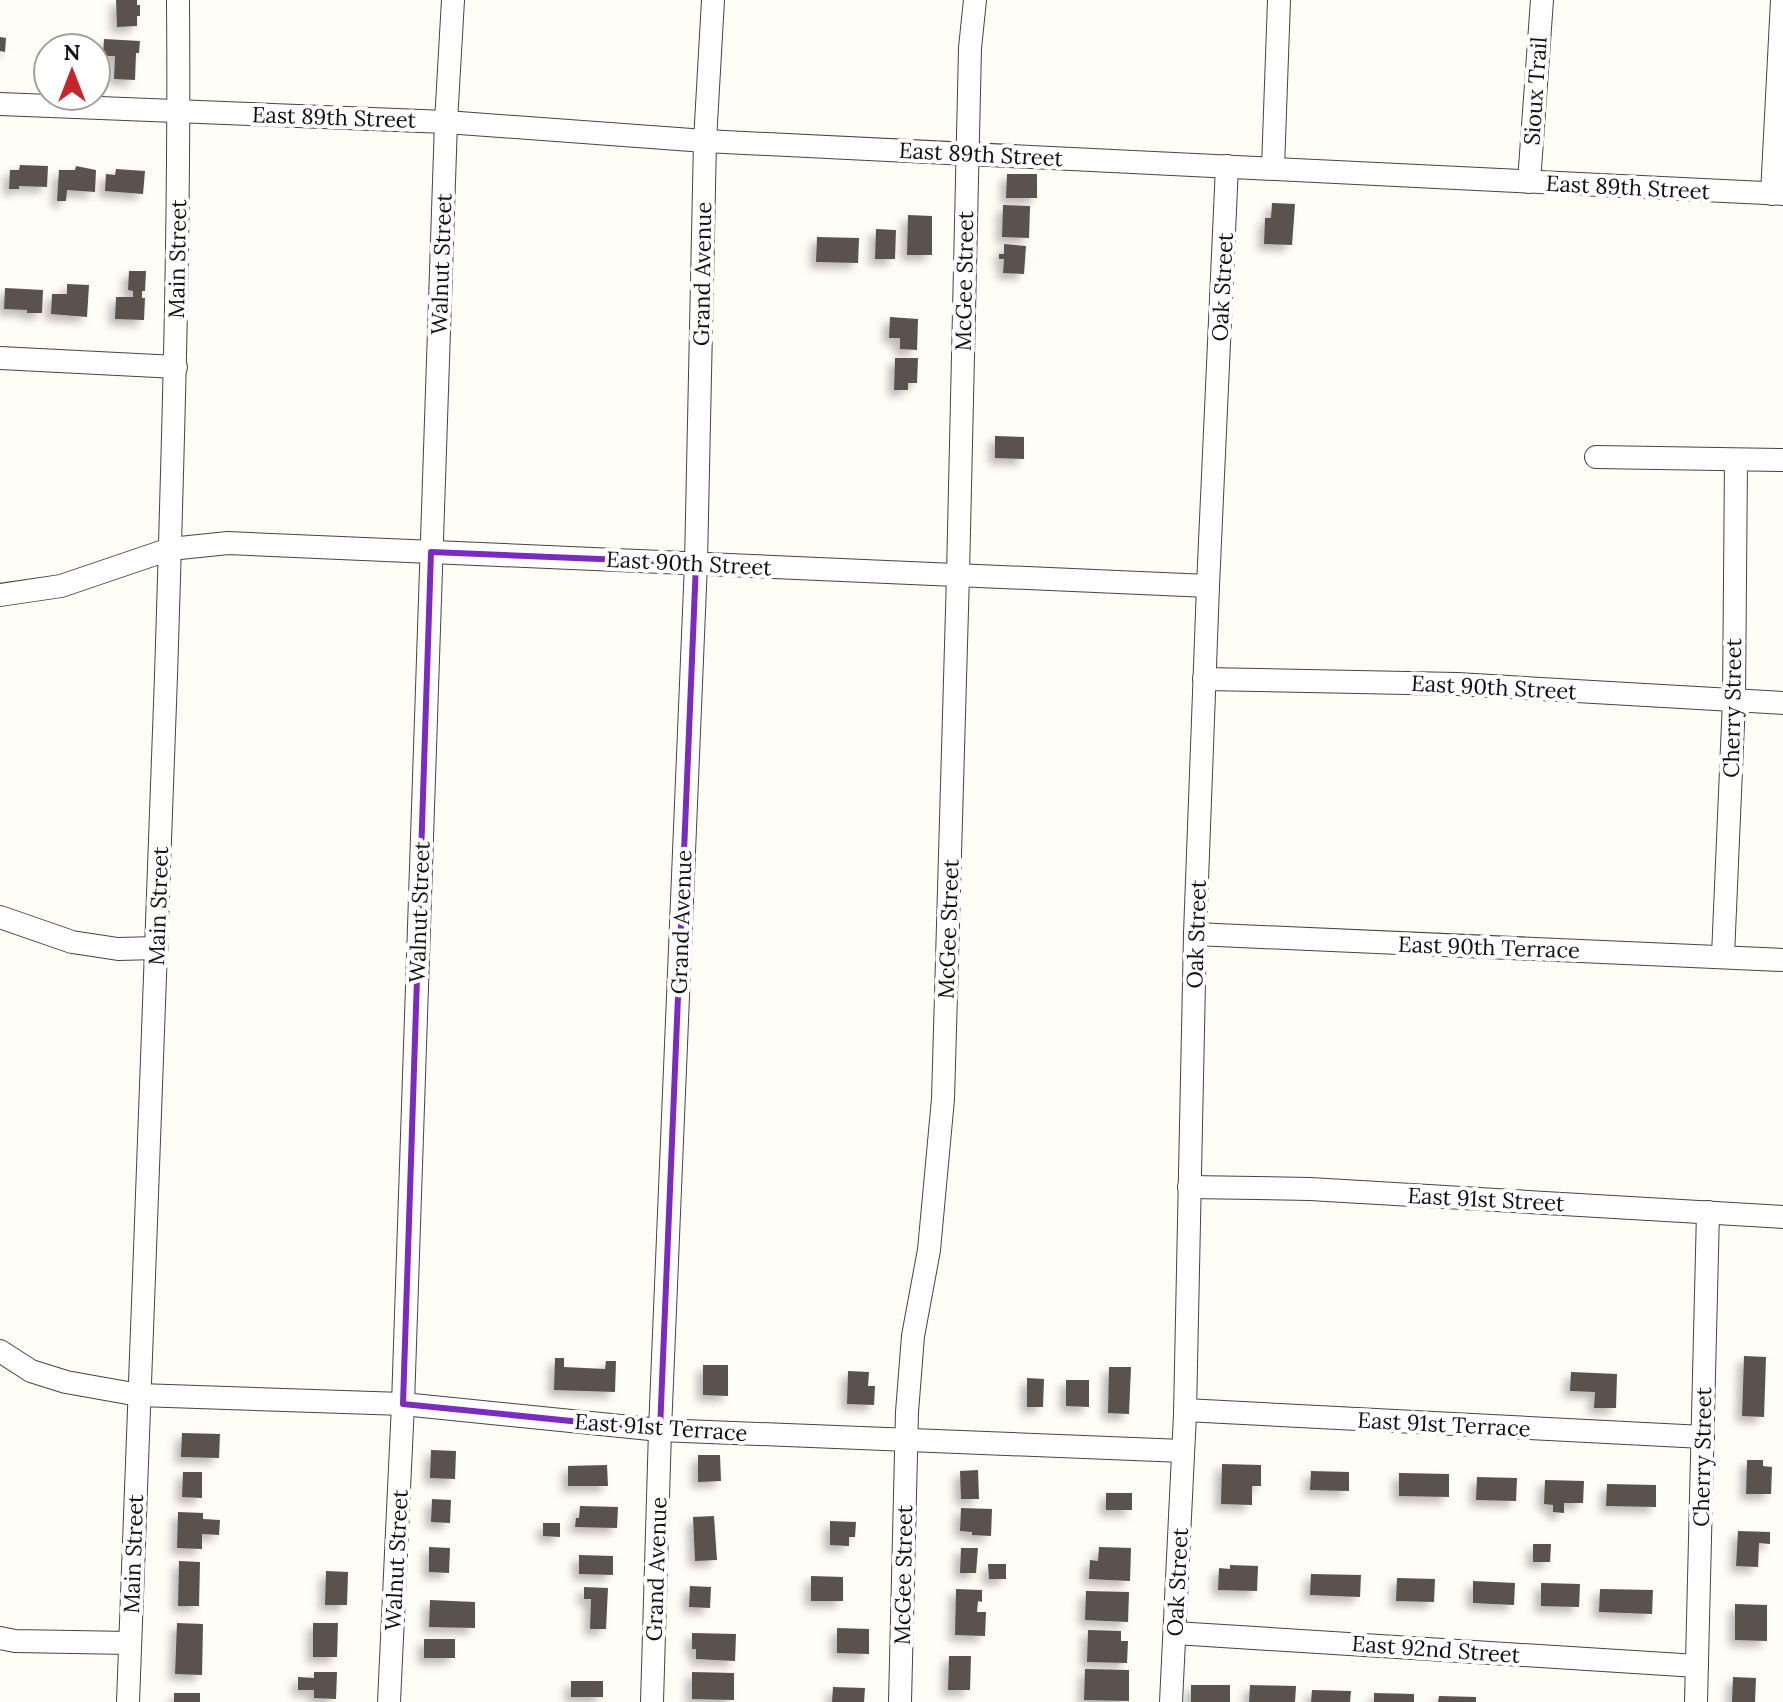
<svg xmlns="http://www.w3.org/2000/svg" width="1783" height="1702" viewBox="0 0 1783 1702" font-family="Lora,serif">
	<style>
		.building { fill: #5a524d; filter: url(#shadow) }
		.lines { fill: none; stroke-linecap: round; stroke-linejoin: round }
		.minor-casing { stroke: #444; stroke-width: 24 }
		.minor { stroke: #fff; stroke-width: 22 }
		.marked { fill: none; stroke: #7b2cbf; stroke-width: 6; stroke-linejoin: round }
		.labels { text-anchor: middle; stroke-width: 8; stroke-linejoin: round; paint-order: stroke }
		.street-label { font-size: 22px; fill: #111; stroke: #fff }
	</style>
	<defs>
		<filter id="shadow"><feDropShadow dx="-6" dy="6" stdDeviation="4" flood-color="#0004"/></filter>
	</defs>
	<rect width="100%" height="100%" fill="#fffdf5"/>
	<g class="building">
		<polygon points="116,0 137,0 137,5 140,5 140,16 137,16 137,26 117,27"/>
		<polygon points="0,37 6,38 5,52 0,51"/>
		<polygon points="104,39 140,41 139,53 136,53 135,80 114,79 115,56 103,56"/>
		<polygon points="20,165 48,166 47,187 19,186 19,189 9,189 10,170 19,170"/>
		<polygon points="76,166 96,170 95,192 67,190 66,201 57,201 59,170 75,170"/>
		<polygon points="116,169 145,171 143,194 105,191 106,174 115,175"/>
		<polygon points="1007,174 1037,174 1037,198 1006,198"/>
		<polygon points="1272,203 1295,204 1292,245 1264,244 1265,218 1271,218"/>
		<polygon points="1003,205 1030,206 1029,238 1002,237"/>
		<polygon points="908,215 932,216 932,255 907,255"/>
		<polygon points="876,229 896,230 895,259 875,259"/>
		<polygon points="817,237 859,238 858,263 816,262"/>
		<polygon points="1004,244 1026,246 1024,274 1003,273 1004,259 999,259 999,254 1004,254"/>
		<polygon points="129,271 146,271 145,291 142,291 142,298 145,298 144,320 115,319 116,297 133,297 133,291 128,290"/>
		<polygon points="67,284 89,285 87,317 51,314 52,294 67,294"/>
		<polygon points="5,288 43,290 42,313 27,313 27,310 4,309"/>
		<polygon points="890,317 918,319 917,350 900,349 900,338 889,338"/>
		<polygon points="895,358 918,358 917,383 908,383 908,390 894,390"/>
		<polygon points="995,436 1024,437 1024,459 995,458"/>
		<polygon points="1744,1356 1766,1357 1764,1417 1742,1416"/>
		<polygon points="555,1358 564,1358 564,1367 605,1369 606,1361 616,1361 615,1392 554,1390"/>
		<polygon points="703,1365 728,1365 728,1396 703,1395"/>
		<polygon points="1109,1367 1131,1367 1129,1414 1108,1413"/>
		<polygon points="848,1371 869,1372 868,1386 875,1386 874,1405 847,1404"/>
		<polygon points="1571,1372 1617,1374 1616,1408 1594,1408 1595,1392 1570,1391"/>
		<polygon points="1027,1378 1044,1379 1043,1407 1027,1407"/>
		<polygon points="1066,1380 1089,1380 1089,1407 1066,1406"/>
		<polygon points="182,1433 220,1434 219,1458 181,1457"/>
		<polygon points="431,1450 456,1451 455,1479 430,1478"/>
		<polygon points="698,1455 720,1455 721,1481 698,1482"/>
		<polygon points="1747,1460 1763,1460 1763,1466 1772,1467 1771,1494 1746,1494"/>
		<polygon points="1222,1464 1261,1465 1261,1486 1252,1486 1252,1505 1221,1504"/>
		<polygon points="607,1465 608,1486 568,1486 568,1466"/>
		<polygon points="978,1470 979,1499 961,1499 960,1471"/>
		<polygon points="1311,1471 1349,1472 1349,1491 1310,1490"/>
		<polygon points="183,1472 202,1472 202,1498 182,1497"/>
		<polygon points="1399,1473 1449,1474 1449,1497 1399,1496"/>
		<polygon points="1477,1477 1517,1478 1516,1501 1476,1500"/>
		<polygon points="1545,1480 1584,1481 1583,1503 1564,1503 1564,1513 1553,1512 1553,1505 1544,1504"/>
		<polygon points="1607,1484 1656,1485 1656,1507 1606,1506"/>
		<rect x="1106" y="1493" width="26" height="17"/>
		<polygon points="432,1499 451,1500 450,1523 431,1522"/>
		<polygon points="580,1506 618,1507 617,1528 575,1527 576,1518 579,1518"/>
		<polygon points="961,1508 992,1509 991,1536 972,1535 972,1532 960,1531"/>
		<polygon points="178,1512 203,1513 203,1519 220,1520 219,1535 202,1534 202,1549 177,1548"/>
		<polygon points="714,1516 717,1560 695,1561 693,1517"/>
		<polygon points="830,1521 856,1522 855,1537 849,1537 849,1546 830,1545"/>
		<polygon points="543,1523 560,1523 560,1537 543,1536"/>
		<polygon points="1738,1531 1770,1532 1770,1544 1759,1543 1758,1567 1736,1566"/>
		<polygon points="1533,1544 1551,1544 1550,1562 1533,1562"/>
		<polygon points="429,1547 450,1548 449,1573 429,1572"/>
		<polygon points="1099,1547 1131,1548 1130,1581 1089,1579 1090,1560 1098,1561"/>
		<polygon points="961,1548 978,1548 976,1573 960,1573"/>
		<polygon points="579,1555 613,1556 613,1575 579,1574"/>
		<polygon points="179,1561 200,1562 199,1606 178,1606"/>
		<polygon points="988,1564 1006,1564 1006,1579 989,1579"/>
		<polygon points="1230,1565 1258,1566 1257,1591 1218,1590 1219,1568 1230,1569"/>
		<polygon points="326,1571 348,1572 347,1605 325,1605"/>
		<polygon points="1311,1574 1361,1575 1360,1597 1310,1595"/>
		<polygon points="811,1576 843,1577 843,1601 811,1601"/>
		<polygon points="1397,1578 1435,1579 1434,1602 1396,1601"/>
		<polygon points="1473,1581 1515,1583 1514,1605 1473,1603"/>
		<polygon points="1541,1583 1580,1584 1579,1607 1541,1606"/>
		<polygon points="690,1586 711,1587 710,1608 689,1607"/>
		<polygon points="584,1587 608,1588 606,1629 590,1629 591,1599 584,1599"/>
		<polygon points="956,1589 982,1590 982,1602 978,1601 977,1612 986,1612 985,1636 955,1635"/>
		<polygon points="1600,1589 1653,1590 1652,1614 1599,1612"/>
		<polygon points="1086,1591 1129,1592 1128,1622 1085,1620"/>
		<polygon points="430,1600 475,1602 475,1628 429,1627"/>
		<polygon points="1735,1604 1767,1605 1767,1641 1735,1640"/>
		<polygon points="177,1623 203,1624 202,1675 175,1674"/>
		<polygon points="313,1623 338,1623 337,1657 313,1657"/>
		<polygon points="837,1628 869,1629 869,1654 837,1653"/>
		<polygon points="1088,1630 1121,1631 1121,1641 1128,1641 1127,1663 1087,1662"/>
		<polygon points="692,1633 736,1634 735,1661 696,1659 696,1649 692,1649"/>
		<rect x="424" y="1639" width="31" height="19"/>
		<polygon points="949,1656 971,1656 970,1690 948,1690"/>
		<polygon points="1085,1669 1129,1670 1129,1701 1084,1700"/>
		<polygon points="314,1672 337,1672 336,1699 314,1698 314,1690 298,1690 298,1677 314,1678"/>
		<polygon points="692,1672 734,1673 734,1700 692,1699"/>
		<polygon points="1733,1677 1756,1678 1755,1702 1732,1702"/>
		<rect x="571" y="1681" width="32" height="16"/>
		<rect x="1191" y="1685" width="39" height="17"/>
		<polygon points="1250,1685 1296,1686 1295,1702 1249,1702"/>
		<polygon points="833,1687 865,1688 864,1702 832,1702"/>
		<polygon points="1312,1690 1351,1691 1350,1702 1311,1702"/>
		<rect x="174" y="1693" width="26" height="9"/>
		<polygon points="1374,1693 1414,1694 1414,1702 1374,1702"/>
		<polygon points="1439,1696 1476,1697 1476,1702 1438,1702"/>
	</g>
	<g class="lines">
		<g class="minor-casing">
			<g id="minor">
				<polyline points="0,104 446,122 705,141 1783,194"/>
				<polyline points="1273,168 1279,0"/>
				<polyline points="1529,182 1542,0"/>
				<polyline points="1772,194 1782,0"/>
				<polyline points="0,358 176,367"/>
				<polyline points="1596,457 1783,460"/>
				<polyline points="0,595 61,586 170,549 228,543 1208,586"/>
				<polyline points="1204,679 1457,684 1783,703"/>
				<polyline points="0,917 72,942 118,949 157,948"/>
				<polyline points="1195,934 1783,960"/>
				<polyline points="1723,956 1734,700 1736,460"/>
				<polyline points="1189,1187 1310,1189 1783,1217"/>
				<polyline points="0,1351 31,1371 66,1382 139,1395 403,1404 660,1430 1183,1451"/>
				<polyline points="1185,1410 1703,1437"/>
				<polyline points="1175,1633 1697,1666"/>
				<polyline points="0,1638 15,1641 130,1643"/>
				<path d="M128,1702C140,1360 155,1018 166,676C173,451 180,225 178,0"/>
				<polyline points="389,1702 403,1404 446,122 453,0"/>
				<polyline points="652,1702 660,1430 696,563 705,141 713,0"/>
				<polyline points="900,1702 907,1412 913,1336 929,1250 943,1099 958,575 970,48 975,0"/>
				<polyline points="1171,1702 1185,1414 1195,934 1208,586 1227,166"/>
				<polyline points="1696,1702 1708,1212"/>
			</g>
		</g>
		<use href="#minor" class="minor"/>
	</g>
	<path class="marked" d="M431,552L696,563L660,1430L403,1404Z"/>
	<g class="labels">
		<g class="street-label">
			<text transform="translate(1535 91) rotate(-86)" y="8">Sioux Trail</text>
			<text transform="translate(334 117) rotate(2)" y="8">East 89th Street</text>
			<text transform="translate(981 154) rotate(3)" y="8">East 89th Street</text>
			<text transform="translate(1628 187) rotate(3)" y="8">East 89th Street</text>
			<text transform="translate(177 259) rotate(-89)" y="8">Main Street</text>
			<text transform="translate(441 264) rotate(-88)" y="8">Walnut Street</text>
			<text transform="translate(702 274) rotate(-89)" y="8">Grand Avenue</text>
			<text transform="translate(964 281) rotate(-89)" y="8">McGee Street</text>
			<text transform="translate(1222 287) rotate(-87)" y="8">Oak Street</text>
			<text transform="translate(689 563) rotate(3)" y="8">East 90th Street</text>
			<text transform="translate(1494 687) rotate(3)" y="8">East 90th Street</text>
			<text transform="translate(1732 708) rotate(-89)" y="8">Cherry Street</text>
			<text transform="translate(158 906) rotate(-88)" y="8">Main Street</text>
			<text transform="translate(419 912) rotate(-88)" y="8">Walnut Street</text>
			<text transform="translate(681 922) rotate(-88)" y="8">Grand Avenue</text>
			<text transform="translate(948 929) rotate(-88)" y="8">McGee Street</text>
			<text transform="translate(1196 934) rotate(-88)" y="8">Oak Street</text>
			<text transform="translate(1489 947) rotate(2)" y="8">East 90th Terrace</text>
			<text transform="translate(1486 1199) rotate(3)" y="8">East 91st Street</text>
			<text transform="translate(1444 1424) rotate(3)" y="8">East 91st Terrace</text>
			<text transform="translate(661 1427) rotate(4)" y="8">East 91st Terrace</text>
			<text transform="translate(1702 1457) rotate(-89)" y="8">Cherry Street</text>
			<text transform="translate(133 1554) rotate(-88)" y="8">Main Street</text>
			<text transform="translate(396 1560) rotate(-87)" y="8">Walnut Street</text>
			<text transform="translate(656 1569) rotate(-88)" y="8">Grand Avenue</text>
			<text transform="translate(903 1575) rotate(-89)" y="8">McGee Street</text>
			<text transform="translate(1177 1582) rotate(-87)" y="8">Oak Street</text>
			<text transform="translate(1436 1649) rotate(4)" y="8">East 92nd Street</text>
		</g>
	</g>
	<g transform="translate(72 72)"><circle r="38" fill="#ffffff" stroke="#a0a0a0" stroke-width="2"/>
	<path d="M0-6L14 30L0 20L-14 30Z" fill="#c4262e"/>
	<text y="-12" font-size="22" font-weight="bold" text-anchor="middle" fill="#111111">N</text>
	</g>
</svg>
